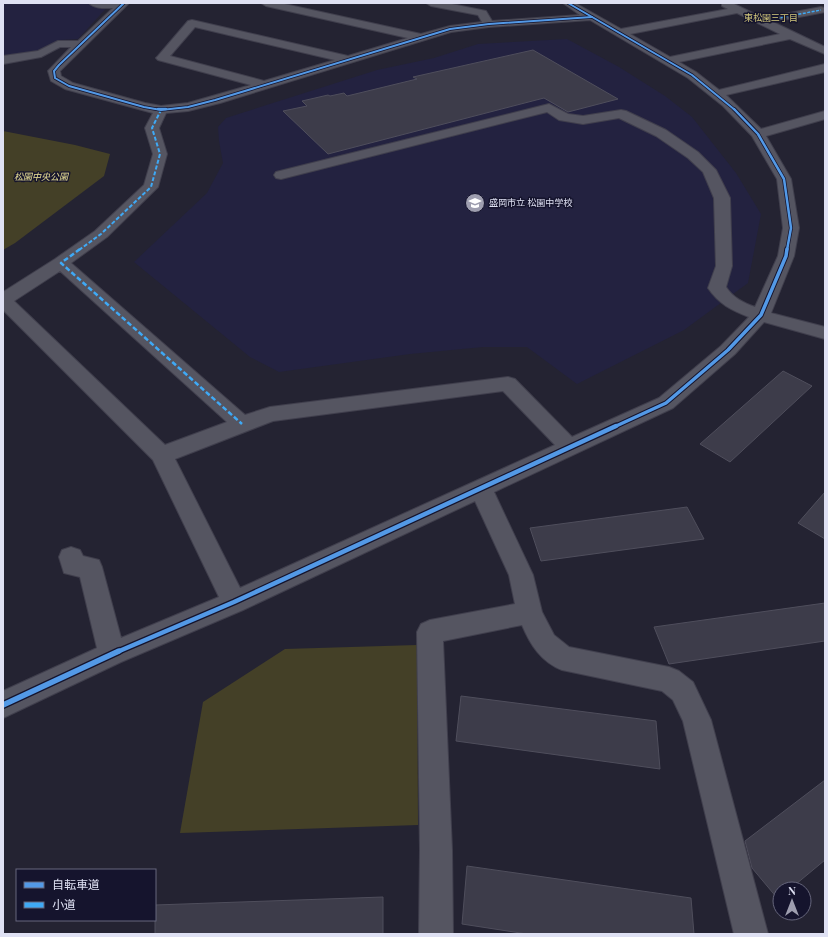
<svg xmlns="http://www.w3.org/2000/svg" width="828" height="937" viewBox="0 0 828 937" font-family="'Playfair Display','Noto Sans JP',serif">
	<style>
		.built { fill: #232240 }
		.green { fill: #444027 }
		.building { fill: #3d3c4a; stroke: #4f4e5c }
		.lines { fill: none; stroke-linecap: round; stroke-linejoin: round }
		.minor-casing { stroke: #403f4d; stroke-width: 2 }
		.minor { fill: #555561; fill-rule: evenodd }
		.quiet-far2 { stroke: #3fa9f5; stroke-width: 1.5; stroke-dasharray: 3 1.5; stroke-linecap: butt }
		.quiet-far1 { stroke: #3fa9f5; stroke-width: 2; stroke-dasharray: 4 2; stroke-linecap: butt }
		.quiet { stroke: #3fa9f5; stroke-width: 2.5; stroke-dasharray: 5 2.5; stroke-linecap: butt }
		.cycleway-far4-casing { stroke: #15142d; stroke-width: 3.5 }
		.cycleway-far3-casing { stroke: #15142d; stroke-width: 4 }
		.cycleway-far2-casing { stroke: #15142d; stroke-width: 5.5 }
		.cycleway-far1-casing { stroke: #15142d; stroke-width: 7 }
		.cycleway-casing { stroke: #15142d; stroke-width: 8 }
		.cycleway-far4 { stroke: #5399e6; stroke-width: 2 }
		.cycleway-far3 { stroke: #5399e6; stroke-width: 2.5 }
		.cycleway-far2 { stroke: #5399e6; stroke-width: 3.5 }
		.cycleway-far1 { stroke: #5399e6; stroke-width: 4.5 }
		.cycleway { stroke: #5399e6; stroke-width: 5.5 }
		.labels { text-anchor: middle; stroke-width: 3; stroke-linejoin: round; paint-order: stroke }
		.far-neighbourhood-label { font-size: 9px; fill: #d6cb7d; stroke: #15142d }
		.far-park-label { font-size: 9px; font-style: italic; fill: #ede397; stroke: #15142d }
		.far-poi-label { font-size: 9px; fill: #dfe1f3; stroke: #15142d; text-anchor: start }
	</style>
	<rect width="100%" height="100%" fill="#242332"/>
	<g class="built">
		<polygon points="3,3 111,3 78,39 59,40 33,53 3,57"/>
		<polygon points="567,39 619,67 665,96 692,117 736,173 761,214 748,283 684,330 577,384 527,347 483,347 410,354 279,372 250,357 134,262 207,193 223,163 219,141 218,127 226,118 377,70 434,58 478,44"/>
	</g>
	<g class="green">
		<polygon points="3,131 75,145 110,154 104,176 15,243 3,250"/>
		<polygon points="417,645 418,825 180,833 203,702 285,649"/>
	</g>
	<g class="building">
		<polygon points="533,50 618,99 568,112 544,98 328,154 283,111 307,106 302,101 328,95 330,96 344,93 347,96 417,79 413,77"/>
		<polygon points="783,371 812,386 730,462 700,444"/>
		<polygon points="825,492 825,539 798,523"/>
		<polygon points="687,507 704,539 541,561 530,528"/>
		<polygon points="825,603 825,641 669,664 654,627"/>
		<polygon points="461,696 656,721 660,769 456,741"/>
		<polygon points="825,780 825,860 790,889 780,889 780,897 778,899 752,868 745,841"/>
		<polygon points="467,866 691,898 694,934 527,934 462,924"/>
		<polygon points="383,897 383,934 155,934 155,905"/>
	</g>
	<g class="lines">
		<g class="minor-casing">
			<path id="minor" d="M89,3H129L63,68L60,71L61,76L73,83L145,103L161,106L188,103L251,85L158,60L156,58L158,56L188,21L192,20L348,56L408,38L266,6L261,3H280L421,34L450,26L482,22L478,15L431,6L426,3H447L486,11L492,21L580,15L563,3H575L621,29L728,9L722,6V3H732L763,18L821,7L825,8V12L773,22L825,47V54L790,39L679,62L696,72L719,90L825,64V72L726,95L761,129L825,111V119L766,136L791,179L799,228L794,256L771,313L825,327V339L764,322L735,354L673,408L494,492L533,575L542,612L554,635L569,647L669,667L679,671L693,682L711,720L768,934H734L683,721L673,700L662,691L562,670C541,662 530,644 522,625L443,641L452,850L453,934H419L420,850L417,632L421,624L430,620L515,604L509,575L475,501L243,610L121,662L3,718V691L97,648L80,577L64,573L59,557L62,550L71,547L80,550L83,556L99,560L102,567L121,638L219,597L153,460L3,310V292L55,259L95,231L144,185L153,154L145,128L153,113L65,89L51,81L48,71L71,47H60L41,57L3,64V56L38,51L58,41H78L113,8C104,8 95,9 89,3ZM737,13L780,34L670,57L630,34ZM590,20L688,78L723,106L752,136L777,179L783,228L778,256L755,307C744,303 733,298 726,287L732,266L730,198L716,170L698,152L666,130L626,111L621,110L583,116L568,114L549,104L276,172L274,175L276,178L281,179L547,112L559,120L583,124L619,118L656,136L688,158L703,172L714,198L716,266L708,288C719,304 731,310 749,317L721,346L659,398L572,437L515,379L508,377L270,407L245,415L71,263L107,237L158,187L167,154L159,128L166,113L188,111L220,103L451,32L489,27ZM195,27L335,60L264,81L170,56ZM60,271L227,422L165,445L14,301ZM503,391L555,445L240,588L175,459L273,421Z"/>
		</g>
		<use href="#minor" class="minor"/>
		<polyline class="quiet-far2" points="763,21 821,10"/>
		<polyline class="quiet-far1" points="79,250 101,234 151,187 160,154 152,128 161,110"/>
		<polyline class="quiet" points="80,249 61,263 242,424"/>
		<g class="cycleway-far4-casing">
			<g id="cycleway-far4">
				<polyline points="124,3 59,65 54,71 55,78 69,86 144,107 161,110 188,107 215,100 450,29 489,24 592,17"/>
				<polyline points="568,3 692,75 735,110"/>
			</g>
		</g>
		<g class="cycleway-far3-casing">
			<g id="cycleway-far3">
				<polyline points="158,109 166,109"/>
				<polyline points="734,109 758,134 784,179 791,228 787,250"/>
			</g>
		</g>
		<g class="cycleway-far2-casing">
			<polyline id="cycleway-far2" points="614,427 666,403 728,350 761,315 786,256 787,249"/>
		</g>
		<g class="cycleway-far1-casing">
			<polyline id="cycleway-far1" points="117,652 234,602 616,426"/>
		</g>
		<g class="cycleway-casing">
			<polyline id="cycleway" points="3,705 119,651"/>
		</g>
		<use href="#cycleway-far4" class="cycleway-far4"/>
		<use href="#cycleway-far3" class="cycleway-far3"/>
		<use href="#cycleway-far2" class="cycleway-far2"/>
		<use href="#cycleway-far1" class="cycleway-far1"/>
		<use href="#cycleway" class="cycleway"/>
	</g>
	<defs>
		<g id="school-disc" transform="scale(1)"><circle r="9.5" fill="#9e9eaf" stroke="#15142d"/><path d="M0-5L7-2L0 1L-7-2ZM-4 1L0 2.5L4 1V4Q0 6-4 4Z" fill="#fff"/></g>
	</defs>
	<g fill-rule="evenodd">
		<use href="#school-disc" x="475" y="203"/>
	</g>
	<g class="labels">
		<g class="far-neighbourhood-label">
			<text x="771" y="21">東松園三丁目</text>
		</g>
		<g class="far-park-label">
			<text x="41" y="180">松園中央公園</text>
		</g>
		<g class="far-poi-label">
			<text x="489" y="206">盛岡市立 松園中学校</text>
		</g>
	</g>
	<rect width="828" height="937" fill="none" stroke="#dfe1f3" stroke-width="8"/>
	<rect x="16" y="869" width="140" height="52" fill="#15142d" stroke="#66667c"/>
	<rect x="24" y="882" width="20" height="6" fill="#5399e6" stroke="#66667c"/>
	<text x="52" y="889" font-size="12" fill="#dfe1f3">自転車道</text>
	<rect x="24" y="902" width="20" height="6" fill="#3fa9f5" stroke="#66667c"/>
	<text x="52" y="909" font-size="12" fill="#dfe1f3">小道</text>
	<g transform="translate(792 901)"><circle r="19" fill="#15142d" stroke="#66667c"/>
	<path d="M0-3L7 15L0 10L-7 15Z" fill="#9e9eaf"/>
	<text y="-6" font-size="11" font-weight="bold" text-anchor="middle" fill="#dfe1f3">N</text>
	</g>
</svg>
